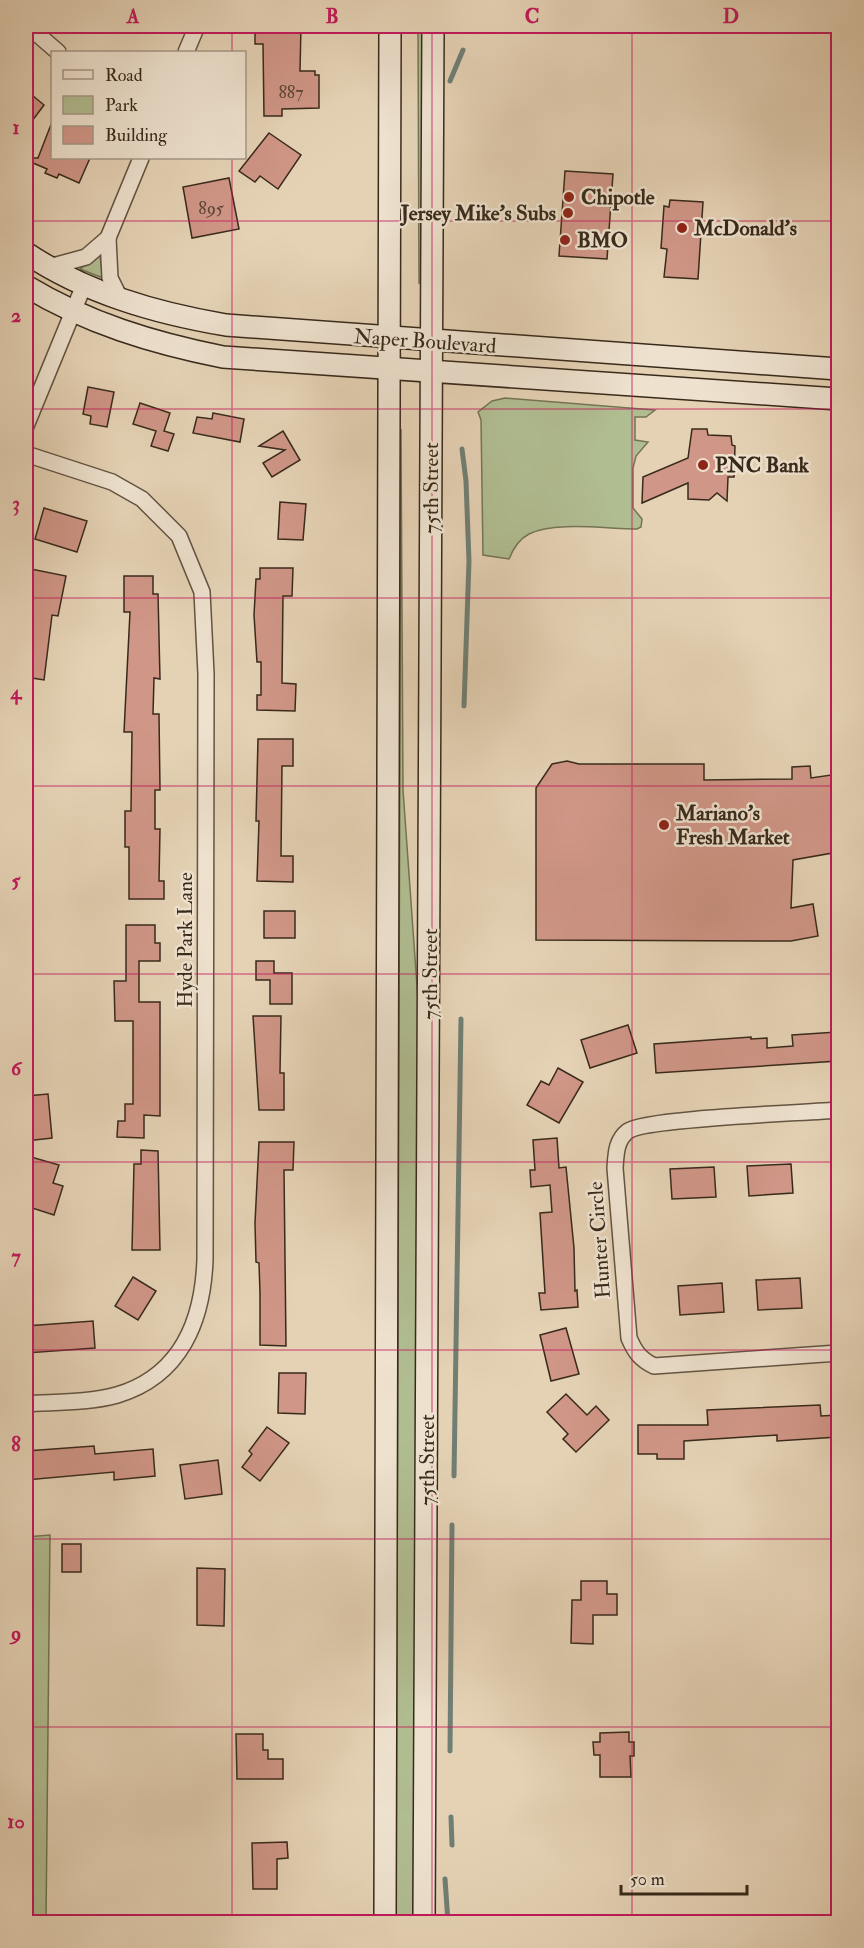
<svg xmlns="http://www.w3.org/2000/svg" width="864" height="1948" viewBox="0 0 864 1948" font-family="'IM FELL Double Pica',serif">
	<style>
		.green { fill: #b0bd91; stroke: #747456; stroke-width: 1.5 }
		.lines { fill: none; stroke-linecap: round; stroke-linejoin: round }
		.stream { stroke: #707f74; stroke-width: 5 }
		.building { fill: #d09687; stroke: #382a1b; stroke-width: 1.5 }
		.street-casing { stroke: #635442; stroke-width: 18 }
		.secondary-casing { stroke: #382a1b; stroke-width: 24 }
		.street { stroke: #eee2cf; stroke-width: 15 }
		.secondary { stroke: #eee2cf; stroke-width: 21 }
		.grid { fill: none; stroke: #c2185b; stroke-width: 1.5; stroke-opacity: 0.55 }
		.poi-dot { fill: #8f2418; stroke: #eee2cf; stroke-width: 2 }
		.labels { text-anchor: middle; stroke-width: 5; stroke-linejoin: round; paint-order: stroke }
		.number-label { font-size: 18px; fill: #5e4536 }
		.poi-label { font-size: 21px; font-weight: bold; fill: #382a1b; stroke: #eee2cf; text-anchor: start }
		.street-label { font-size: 21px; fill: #382a1b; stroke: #eee2cf }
		.neatline { fill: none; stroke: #c2185b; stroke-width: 2 }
		.grid-label { font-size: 20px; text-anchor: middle; font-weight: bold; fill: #c2185b }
	</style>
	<rect width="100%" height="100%" fill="#e5d2b5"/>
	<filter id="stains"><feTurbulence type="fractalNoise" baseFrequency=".00333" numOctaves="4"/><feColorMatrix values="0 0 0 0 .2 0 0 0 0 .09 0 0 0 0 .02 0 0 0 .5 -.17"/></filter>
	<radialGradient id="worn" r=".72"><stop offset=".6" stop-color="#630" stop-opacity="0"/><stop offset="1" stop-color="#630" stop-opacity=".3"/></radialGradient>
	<g class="green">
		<polygon points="418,26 424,26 423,283 419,283"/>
		<polygon points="100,256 103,278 80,269 99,256"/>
		<path d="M505,398L655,410L646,417H635V440L648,442L636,456L633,468V508L642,519L641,527L637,529C608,529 554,521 529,534C519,539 513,549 509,559L483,555L481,420L478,412L492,401Z"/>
		<polygon points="401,429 403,790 419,1014 413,1922 396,1922"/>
		<polygon points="50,1535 46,1922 26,1922 26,1537"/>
	</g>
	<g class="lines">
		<g class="stream">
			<polyline points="450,81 463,50"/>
			<polyline points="462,449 466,481 469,561 464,706"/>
			<polyline points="454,1476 461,1019"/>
			<polyline points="450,1751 452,1525"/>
			<polyline points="451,1817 452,1845"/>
			<polyline points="445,1879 448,1922"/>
		</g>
	</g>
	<g class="building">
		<polygon points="255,26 301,26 300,71 315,71 315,75 319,75 319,108 282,109 282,116 264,116 263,44 255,44"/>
		<polygon points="26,90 44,105 26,129"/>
		<polygon points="52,122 52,158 90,158 79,183 59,174 57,178 45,173 47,169 26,160 26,158 38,158"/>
		<polygon points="269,133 301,155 278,189 260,176 255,182 239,171"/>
		<polygon points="565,171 613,174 607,259 559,256"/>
		<polygon points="229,178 239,229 192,238 183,187"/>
		<polygon points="670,200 703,202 698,279 664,277 667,249 661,248 664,206 669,207"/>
		<polygon points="88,387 114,392 107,427 90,424 91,416 83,414"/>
		<polygon points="140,403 170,413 164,431 174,434 168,451 151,446 156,431 133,424"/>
		<polygon points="213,413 244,419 240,442 193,433 197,417 212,419"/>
		<polygon points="692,429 707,429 708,435 731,436 732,445 735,446 734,477 728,477 727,501 717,493 709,500 688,499 688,483 642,503 643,477 688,458"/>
		<polygon points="283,431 300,460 272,477 263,463 285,450 259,446"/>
		<polygon points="280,502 306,504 303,540 278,539"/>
		<polygon points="44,508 87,521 77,552 35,539"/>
		<polygon points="26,568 66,576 58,616 52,615 44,680 26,677 26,606 29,589 26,588"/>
		<polygon points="260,568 293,568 292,596 283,596 282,683 296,684 295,711 257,710 257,695 261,695 261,662 257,662 254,615 256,579 260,579"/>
		<polygon points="124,576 153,576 153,594 158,594 160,679 154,678 153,714 159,714 160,790 155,790 155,829 160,829 159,881 164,881 164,899 129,899 129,847 125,847 125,811 131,811 132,732 124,732 130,612 124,612"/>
		<polygon points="258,739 293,739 293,766 282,766 281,856 293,856 293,882 257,881 259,821 256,821"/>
		<polygon points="567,761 579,764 704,764 704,780 792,779 792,767 810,766 811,778 838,774 838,852 793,860 791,908 813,904 818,936 791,941 536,940 536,788 552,764"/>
		<rect x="264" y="911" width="31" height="27"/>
		<polygon points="126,925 155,925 155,943 160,943 160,961 139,961 139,1002 160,1002 160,1116 144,1115 144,1138 117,1137 118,1121 125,1121 125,1104 133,1104 133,1021 115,1021 114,981 126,981"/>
		<polygon points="256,961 274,961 274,973 292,973 292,1004 270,1004 270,980 256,980"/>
		<polygon points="253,1016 281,1016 280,1073 284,1073 284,1110 259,1110"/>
		<polygon points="628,1025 637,1053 590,1068 581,1040"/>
		<polygon points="837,1032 838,1061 656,1073 654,1044 751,1037 751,1039 767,1038 767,1048 793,1046 792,1035"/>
		<polygon points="558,1068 583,1082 559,1123 527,1105 541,1081 549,1085"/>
		<polygon points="48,1094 52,1138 26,1141 26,1096"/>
		<polygon points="557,1138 559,1168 566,1167 574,1248 575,1291 577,1290 578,1307 541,1310 539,1293 545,1293 540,1213 552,1212 550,1185 531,1187 530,1170 535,1170 533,1140"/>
		<polygon points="259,1142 294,1142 293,1170 284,1170 286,1346 260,1345 260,1293 259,1263 256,1262 255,1223"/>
		<polygon points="141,1150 158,1151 160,1250 132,1250 134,1164 141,1164"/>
		<polygon points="31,1157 59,1165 53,1183 63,1186 54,1215 26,1206 26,1176"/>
		<polygon points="791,1164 793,1193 749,1196 747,1166"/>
		<polygon points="714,1167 716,1197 672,1199 670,1169"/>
		<polygon points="133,1277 156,1291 138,1320 115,1306"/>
		<polygon points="800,1278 802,1308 758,1310 756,1280"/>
		<polygon points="722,1283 724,1312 680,1315 678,1286"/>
		<polygon points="93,1321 95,1348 26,1353 26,1326"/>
		<polygon points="566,1328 579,1374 551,1381 540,1335"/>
		<polygon points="279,1373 306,1373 305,1414 278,1413"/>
		<polygon points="566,1394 587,1415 596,1406 609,1420 576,1452 563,1439 568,1434 547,1412"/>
		<polygon points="820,1405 821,1416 838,1415 838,1437 777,1441 777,1435 684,1441 684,1459 657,1459 657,1454 638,1454 638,1425 708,1425 707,1410"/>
		<polygon points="267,1427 289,1443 260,1481 242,1467 252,1454 249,1451"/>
		<polygon points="94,1446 95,1454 153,1449 155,1476 114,1480 114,1472 26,1480 26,1451"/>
		<polygon points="218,1460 222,1494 185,1499 180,1465"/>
		<rect x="62" y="1544" width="19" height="28"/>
		<polygon points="197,1568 225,1569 224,1626 197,1625"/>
		<polygon points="581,1581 607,1581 607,1594 617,1594 617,1615 593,1615 593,1644 571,1643 572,1600 581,1600"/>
		<polygon points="629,1732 629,1742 634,1742 634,1756 630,1756 631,1777 600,1777 600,1755 594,1755 593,1742 600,1742 600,1733"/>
		<polygon points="236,1734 263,1734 263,1750 268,1750 268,1759 283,1759 283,1779 237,1779"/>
		<polygon points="287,1842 288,1858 277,1859 277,1889 253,1889 252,1843"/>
	</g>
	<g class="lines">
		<g class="street-casing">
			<g id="street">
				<polyline points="28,26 58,52"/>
				<polyline points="186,52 197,26"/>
				<polyline points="108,238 110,278 121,300"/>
				<polyline points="49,267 86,257 108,238 141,158"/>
				<polyline points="26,426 84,285"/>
				<path d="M26,454L112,482L142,499L179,536L202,592L206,674L205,1259C203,1320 181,1376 117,1395C88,1403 55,1402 26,1404"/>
				<path d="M838,1110C806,1113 646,1118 628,1131C616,1140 616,1154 615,1168L629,1338C635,1352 640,1359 654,1366L838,1353"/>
			</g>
		</g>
		<g class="secondary-casing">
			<g id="secondary">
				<path d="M26,253C86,293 155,313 226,325L838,369"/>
				<path d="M26,286C87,323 153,343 223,357L838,399"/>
				<polyline points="385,1922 390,26"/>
				<polyline points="424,1922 433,26"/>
			</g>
		</g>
		<use href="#street" class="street"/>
		<use href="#secondary" class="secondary"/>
	</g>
	<path class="grid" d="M232,26V52M432,26V1922M632,26V1922M232,158V1922M26,221H838M26,409H838M26,598H838M26,786H838M26,974H838M26,1162H838M26,1350H838M26,1539H838M26,1727H838"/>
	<g class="poi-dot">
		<circle cx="569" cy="197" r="6"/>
		<circle cx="568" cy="213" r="6"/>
		<circle cx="682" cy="228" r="6"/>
		<circle cx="565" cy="240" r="6"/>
		<circle cx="703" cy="465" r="6"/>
		<circle cx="664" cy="825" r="6"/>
	</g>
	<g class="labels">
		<g class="number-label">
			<text x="291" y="98">887</text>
			<text x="211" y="214">895</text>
		</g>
		<g class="poi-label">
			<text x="581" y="204">Chipotle</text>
			<text x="556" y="220" text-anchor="end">Jersey Mike's Subs</text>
			<text x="694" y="235">McDonald's</text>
			<text x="577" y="247">BMO</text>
			<text x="715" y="472">PNC Bank</text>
			<text x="676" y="820">Mariano's<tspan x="676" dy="24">Fresh Market</tspan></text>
		</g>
		<g class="street-label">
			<text transform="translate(425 341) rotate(4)" y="7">Naper Boulevard</text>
			<text transform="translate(431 488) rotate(-90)" y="7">75th Street</text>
			<text transform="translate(185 940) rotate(-90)" y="7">Hyde Park Lane</text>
			<text transform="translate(430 974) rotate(-90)" y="7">75th Street</text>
			<text transform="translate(599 1240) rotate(-94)" y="7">Hunter Circle</text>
			<text transform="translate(427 1460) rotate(-90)" y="7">75th Street</text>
		</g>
	</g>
	<rect width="864" height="1948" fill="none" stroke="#e5d2b5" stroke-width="66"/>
	<rect x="51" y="51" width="195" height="108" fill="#eee2cf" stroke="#a59887" stroke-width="1.5"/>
	<rect x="63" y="70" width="30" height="9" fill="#eee2cf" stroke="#a59887" stroke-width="1.5"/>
	<text x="105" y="81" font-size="18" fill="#382a1b">Road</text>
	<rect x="63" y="96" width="30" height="18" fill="#b0bd91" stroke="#a59887" stroke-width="1.5"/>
	<text x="105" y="111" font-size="18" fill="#382a1b">Park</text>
	<rect x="63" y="126" width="30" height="18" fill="#d09687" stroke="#a59887" stroke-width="1.5"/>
	<text x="105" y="141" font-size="18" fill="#382a1b">Building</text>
	<path d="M621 1885v9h126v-9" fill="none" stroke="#382a1b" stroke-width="3"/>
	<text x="630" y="1885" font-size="18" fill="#382a1b" stroke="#eee2cf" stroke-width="4.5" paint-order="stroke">50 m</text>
	<rect x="33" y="33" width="798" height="1882" class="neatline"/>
	<g class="grid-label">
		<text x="133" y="23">A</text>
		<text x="332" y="23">B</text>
		<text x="532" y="23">C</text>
		<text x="731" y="23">D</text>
		<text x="16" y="134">1</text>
		<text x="16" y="322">2</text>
		<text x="16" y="510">3</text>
		<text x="16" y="699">4</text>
		<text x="16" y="887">5</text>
		<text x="16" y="1075">6</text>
		<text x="16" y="1263">7</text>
		<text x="16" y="1451">8</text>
		<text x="16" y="1640">9</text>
		<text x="16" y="1828">10</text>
	</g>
	<rect width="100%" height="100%" filter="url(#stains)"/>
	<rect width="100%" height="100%" fill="url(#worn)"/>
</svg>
